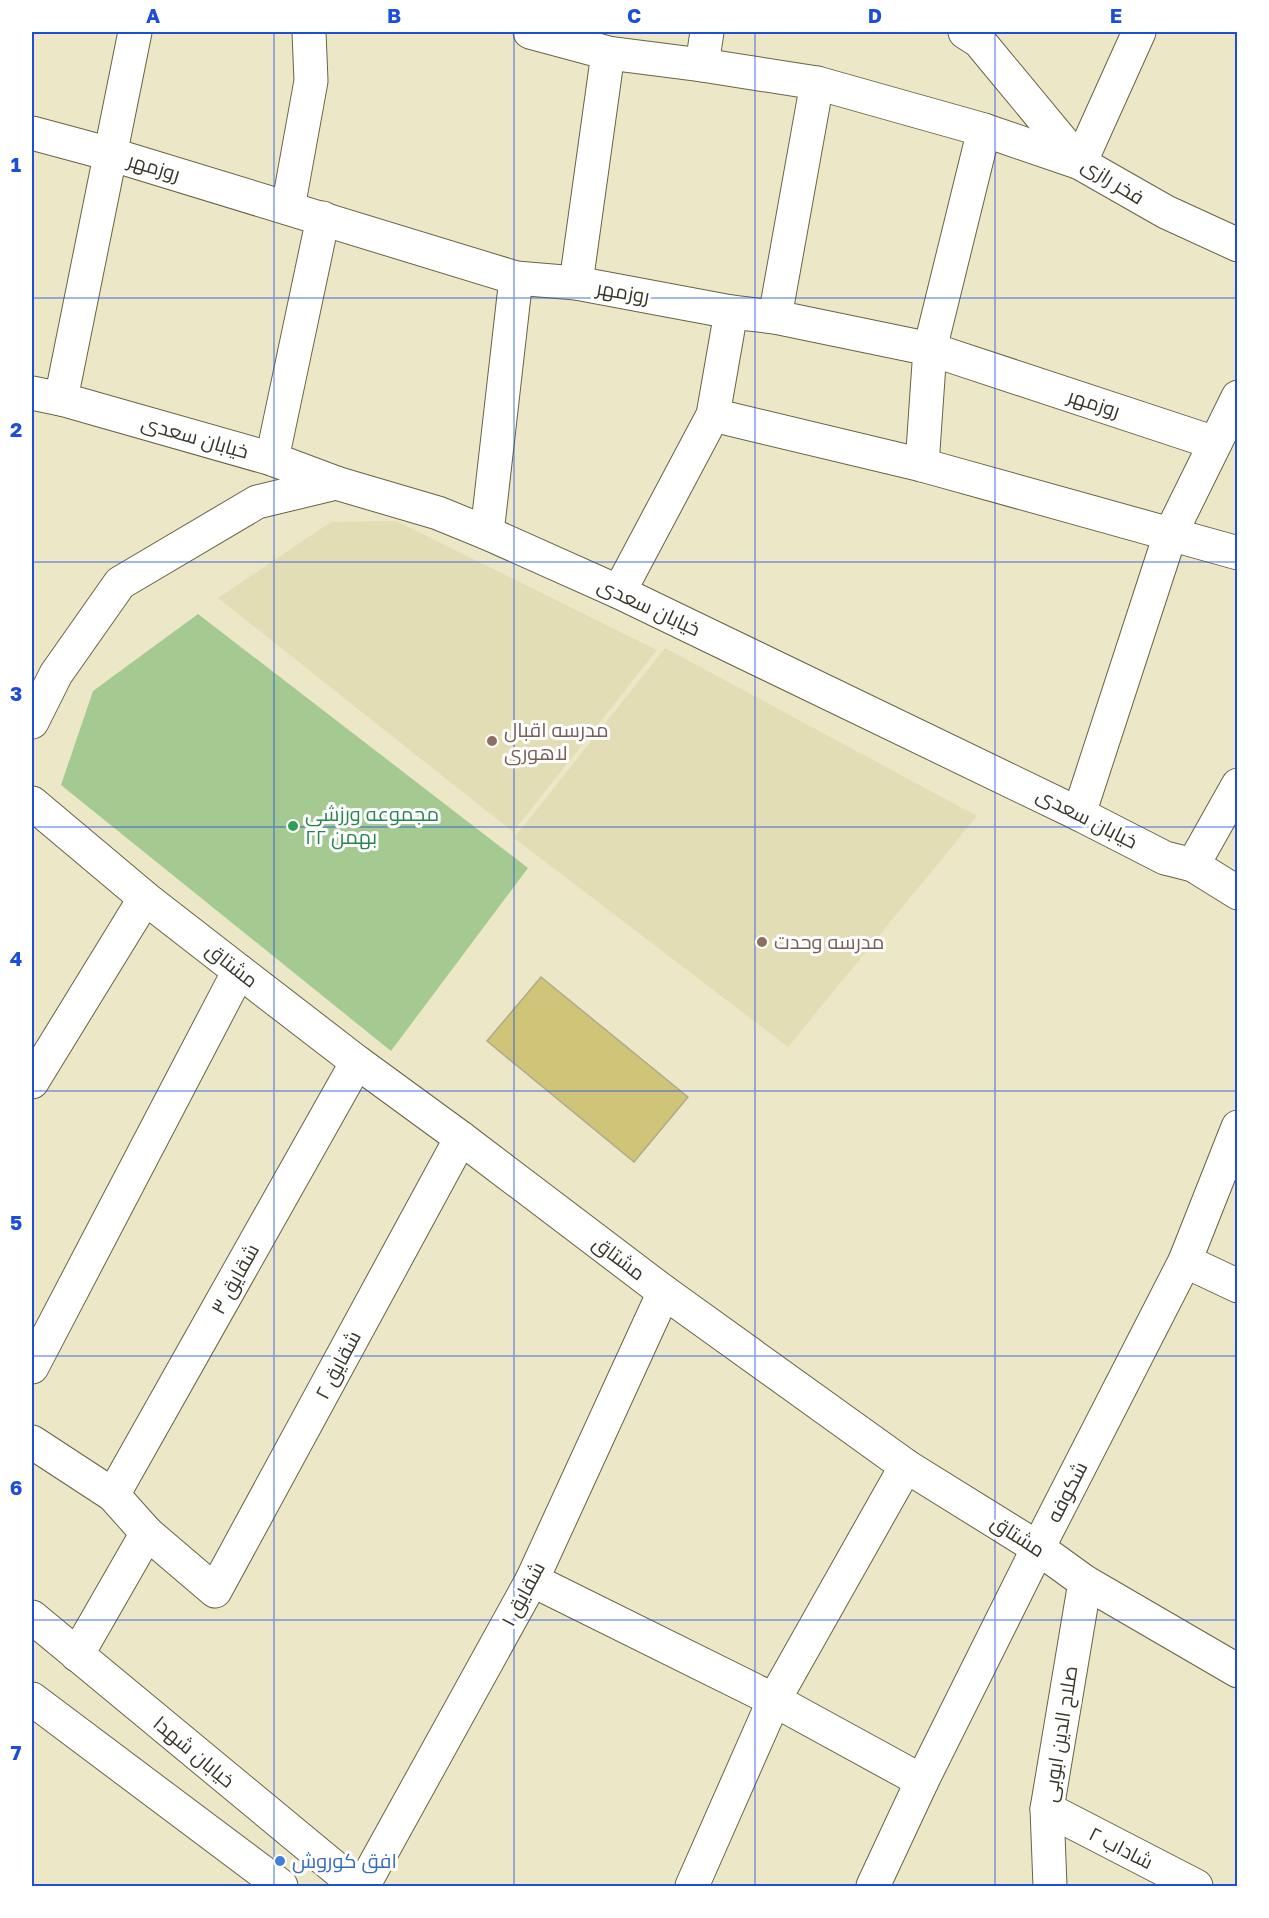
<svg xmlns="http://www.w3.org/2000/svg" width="1269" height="1918" viewBox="0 0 1269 1918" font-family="'Golos Text',Cairo,sans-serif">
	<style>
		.built { fill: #e3ddb5 }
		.green { fill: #a5ca91 }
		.building { fill: #d0c479; stroke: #afaa8b; stroke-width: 1.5 }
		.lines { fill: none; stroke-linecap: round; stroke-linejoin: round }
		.minor-casing { stroke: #686347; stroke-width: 35 }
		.tertiary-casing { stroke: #686347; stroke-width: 35 }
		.secondary-casing { stroke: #686347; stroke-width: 35 }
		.minor { stroke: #fff; stroke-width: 33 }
		.tertiary { stroke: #fff; stroke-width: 33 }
		.secondary { stroke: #fff; stroke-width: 33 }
		.grid { fill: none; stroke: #1d4ed8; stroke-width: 1.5; stroke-opacity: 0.55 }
		.education-dot { fill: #8d6e63; stroke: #fff; stroke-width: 2 }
		.leisure-dot { fill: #2e9e5b; stroke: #fff; stroke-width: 2 }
		.shop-dot { fill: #3f7fe0; stroke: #fff; stroke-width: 2 }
		.labels { text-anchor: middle; stroke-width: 6; stroke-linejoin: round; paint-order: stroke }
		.street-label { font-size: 20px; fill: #383629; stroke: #fff }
		.education-label { font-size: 20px; fill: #785e54; stroke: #fff; text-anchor: start }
		.leisure-label { font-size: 20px; fill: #27864d; stroke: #fff; text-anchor: start }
		.shop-label { font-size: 20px; fill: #366cbe; stroke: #fff; text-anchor: start }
		.neatline { fill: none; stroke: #1d4ed8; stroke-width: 2 }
		.grid-label { font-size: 20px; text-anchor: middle; font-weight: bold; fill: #1d4ed8 }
	</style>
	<rect width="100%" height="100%" fill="#ece7c7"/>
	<g class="built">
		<polygon points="396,521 657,650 513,832 218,598 331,522"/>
		<polygon points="665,648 977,816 788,1047 514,838"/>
	</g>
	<polygon class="green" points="198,614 528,868 391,1051 61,785 93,691"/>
	<polygon class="building" points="541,977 688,1097 634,1162 487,1041"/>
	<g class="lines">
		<g class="minor-casing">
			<g id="minor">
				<polyline points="530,32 608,53 702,65 817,83 984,130 1080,163 1139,32"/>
				<polyline points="702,65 707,32"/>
				<polyline points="32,133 110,154 516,278 576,283 731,312 775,317 930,349 1215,443"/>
				<polyline points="288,208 311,81 309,32"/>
				<polyline points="576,283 608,53"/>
				<polyline points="775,317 817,83"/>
				<polyline points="61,399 135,32"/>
				<polyline points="713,415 922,465 1238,553"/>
				<polyline points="272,459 323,218"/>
				<polyline points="922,465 930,349 984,130"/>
				<polyline points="487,533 516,278"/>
				<polyline points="619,592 713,415 731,312"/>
				<polyline points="32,722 56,674 120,583 257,502 336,483"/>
				<polyline points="32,803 145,898 239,971 357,1062 461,1138 664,1292 906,1466 1038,1548 1085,1582 1238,1671"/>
				<polyline points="1193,865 1238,785"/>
				<polyline points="32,1082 145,898"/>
				<polyline points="1185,1261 1238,1286"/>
				<polyline points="32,1367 239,971"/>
				<polyline points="32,1442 113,1495 147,1533 215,1591 461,1138"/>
				<polyline points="113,1495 357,1062"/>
				<polyline points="532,1580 774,1700 922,1781"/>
				<polyline points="77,1655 147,1533"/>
				<polyline points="1047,1809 1196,1886"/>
				<polyline points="363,1886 532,1580 664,1292"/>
				<polyline points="692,1886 774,1700 906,1466"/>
				<polyline points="873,1886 922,1781 1038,1548 1185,1261 1238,1127"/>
				<polyline points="1050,1886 1047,1809 1085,1582"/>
			</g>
		</g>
		<g class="tertiary-casing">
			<g id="tertiary">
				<polyline points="32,393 61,399 272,459 336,483 438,513 487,533 619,592 1079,814 1165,858 1193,865 1238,893"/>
				<polyline points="1079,814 1170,535 1238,397"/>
			</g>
		</g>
		<g class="secondary-casing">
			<g id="secondary">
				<polyline points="965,32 979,41 1080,163 1166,212 1238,245"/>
				<polyline points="32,1617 357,1886"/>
				<polyline points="32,1699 281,1886"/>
			</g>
		</g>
		<use href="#minor" class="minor"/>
		<use href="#tertiary" class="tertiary"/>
		<use href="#secondary" class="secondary"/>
	</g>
	<path class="grid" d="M274,32V1886M514,32V1886M755,32V1886M995,32V1886M32,298H1238M32,562H1238M32,827H1238M32,1091H1238M32,1356H1238M32,1620H1238"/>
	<g class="education-dot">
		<circle cx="492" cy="741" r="6"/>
		<circle cx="762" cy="942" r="6"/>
	</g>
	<circle class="leisure-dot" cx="293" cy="826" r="6"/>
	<circle class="shop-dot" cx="280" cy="1861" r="6"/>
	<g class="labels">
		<g class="street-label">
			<text transform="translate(154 167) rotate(17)" y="7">روزمهر</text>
			<text transform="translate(1113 181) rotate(32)" y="7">فخر رازی</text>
			<text transform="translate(623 292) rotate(10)" y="7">روزمهر</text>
			<text transform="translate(1094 403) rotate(18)" y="7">روزمهر</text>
			<text transform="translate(195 437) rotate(16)" y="7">خیابان سعدی</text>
			<text transform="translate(649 607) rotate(25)" y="7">خیابان سعدی</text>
			<text transform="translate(1087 818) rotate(27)" y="7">خیابان سعدی</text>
			<text transform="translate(232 965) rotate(38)" y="7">مشتاق</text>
			<text transform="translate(619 1258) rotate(37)" y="7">مشتاق</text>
			<text transform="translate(235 1279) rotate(-61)" y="7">شقایق ۳</text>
			<text transform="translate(338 1365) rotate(-62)" y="7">شقایق ۲</text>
			<text transform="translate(1067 1492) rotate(-63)" y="7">شکوفه</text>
			<text transform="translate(1018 1536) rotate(33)" y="7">مشتاق</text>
			<text transform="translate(523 1594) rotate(-62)" y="7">شقایق ۱</text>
			<text transform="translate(1060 1734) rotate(-81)" y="7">صلاح الدین ابوبی</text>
			<text transform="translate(194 1752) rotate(40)" y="7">خیابان شهدا</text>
			<text transform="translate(1121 1848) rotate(27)" y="7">شاداب ۲</text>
		</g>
		<g class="education-label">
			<text x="504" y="737">مدرسه اقبال<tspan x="504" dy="23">لاهوری</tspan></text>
			<text x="774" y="949">مدرسه وحدت</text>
		</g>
		<g class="leisure-label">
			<text x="305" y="821">مجموعه ورزشی<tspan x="305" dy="23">۲۲ بهمن</tspan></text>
		</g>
		<g class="shop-label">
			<text x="292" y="1868">افق کوروش</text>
		</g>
	</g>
	<rect width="1269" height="1918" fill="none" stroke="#ffffff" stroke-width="66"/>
	<rect x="33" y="33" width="1203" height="1852" class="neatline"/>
	<g class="grid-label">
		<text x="153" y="23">A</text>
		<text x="394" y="23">B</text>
		<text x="634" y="23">C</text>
		<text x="875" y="23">D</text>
		<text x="1116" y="23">E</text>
		<text x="16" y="172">1</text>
		<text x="16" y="437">2</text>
		<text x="16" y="701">3</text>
		<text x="16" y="966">4</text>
		<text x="16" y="1230">5</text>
		<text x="16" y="1495">6</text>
		<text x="16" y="1760">7</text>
	</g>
</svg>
